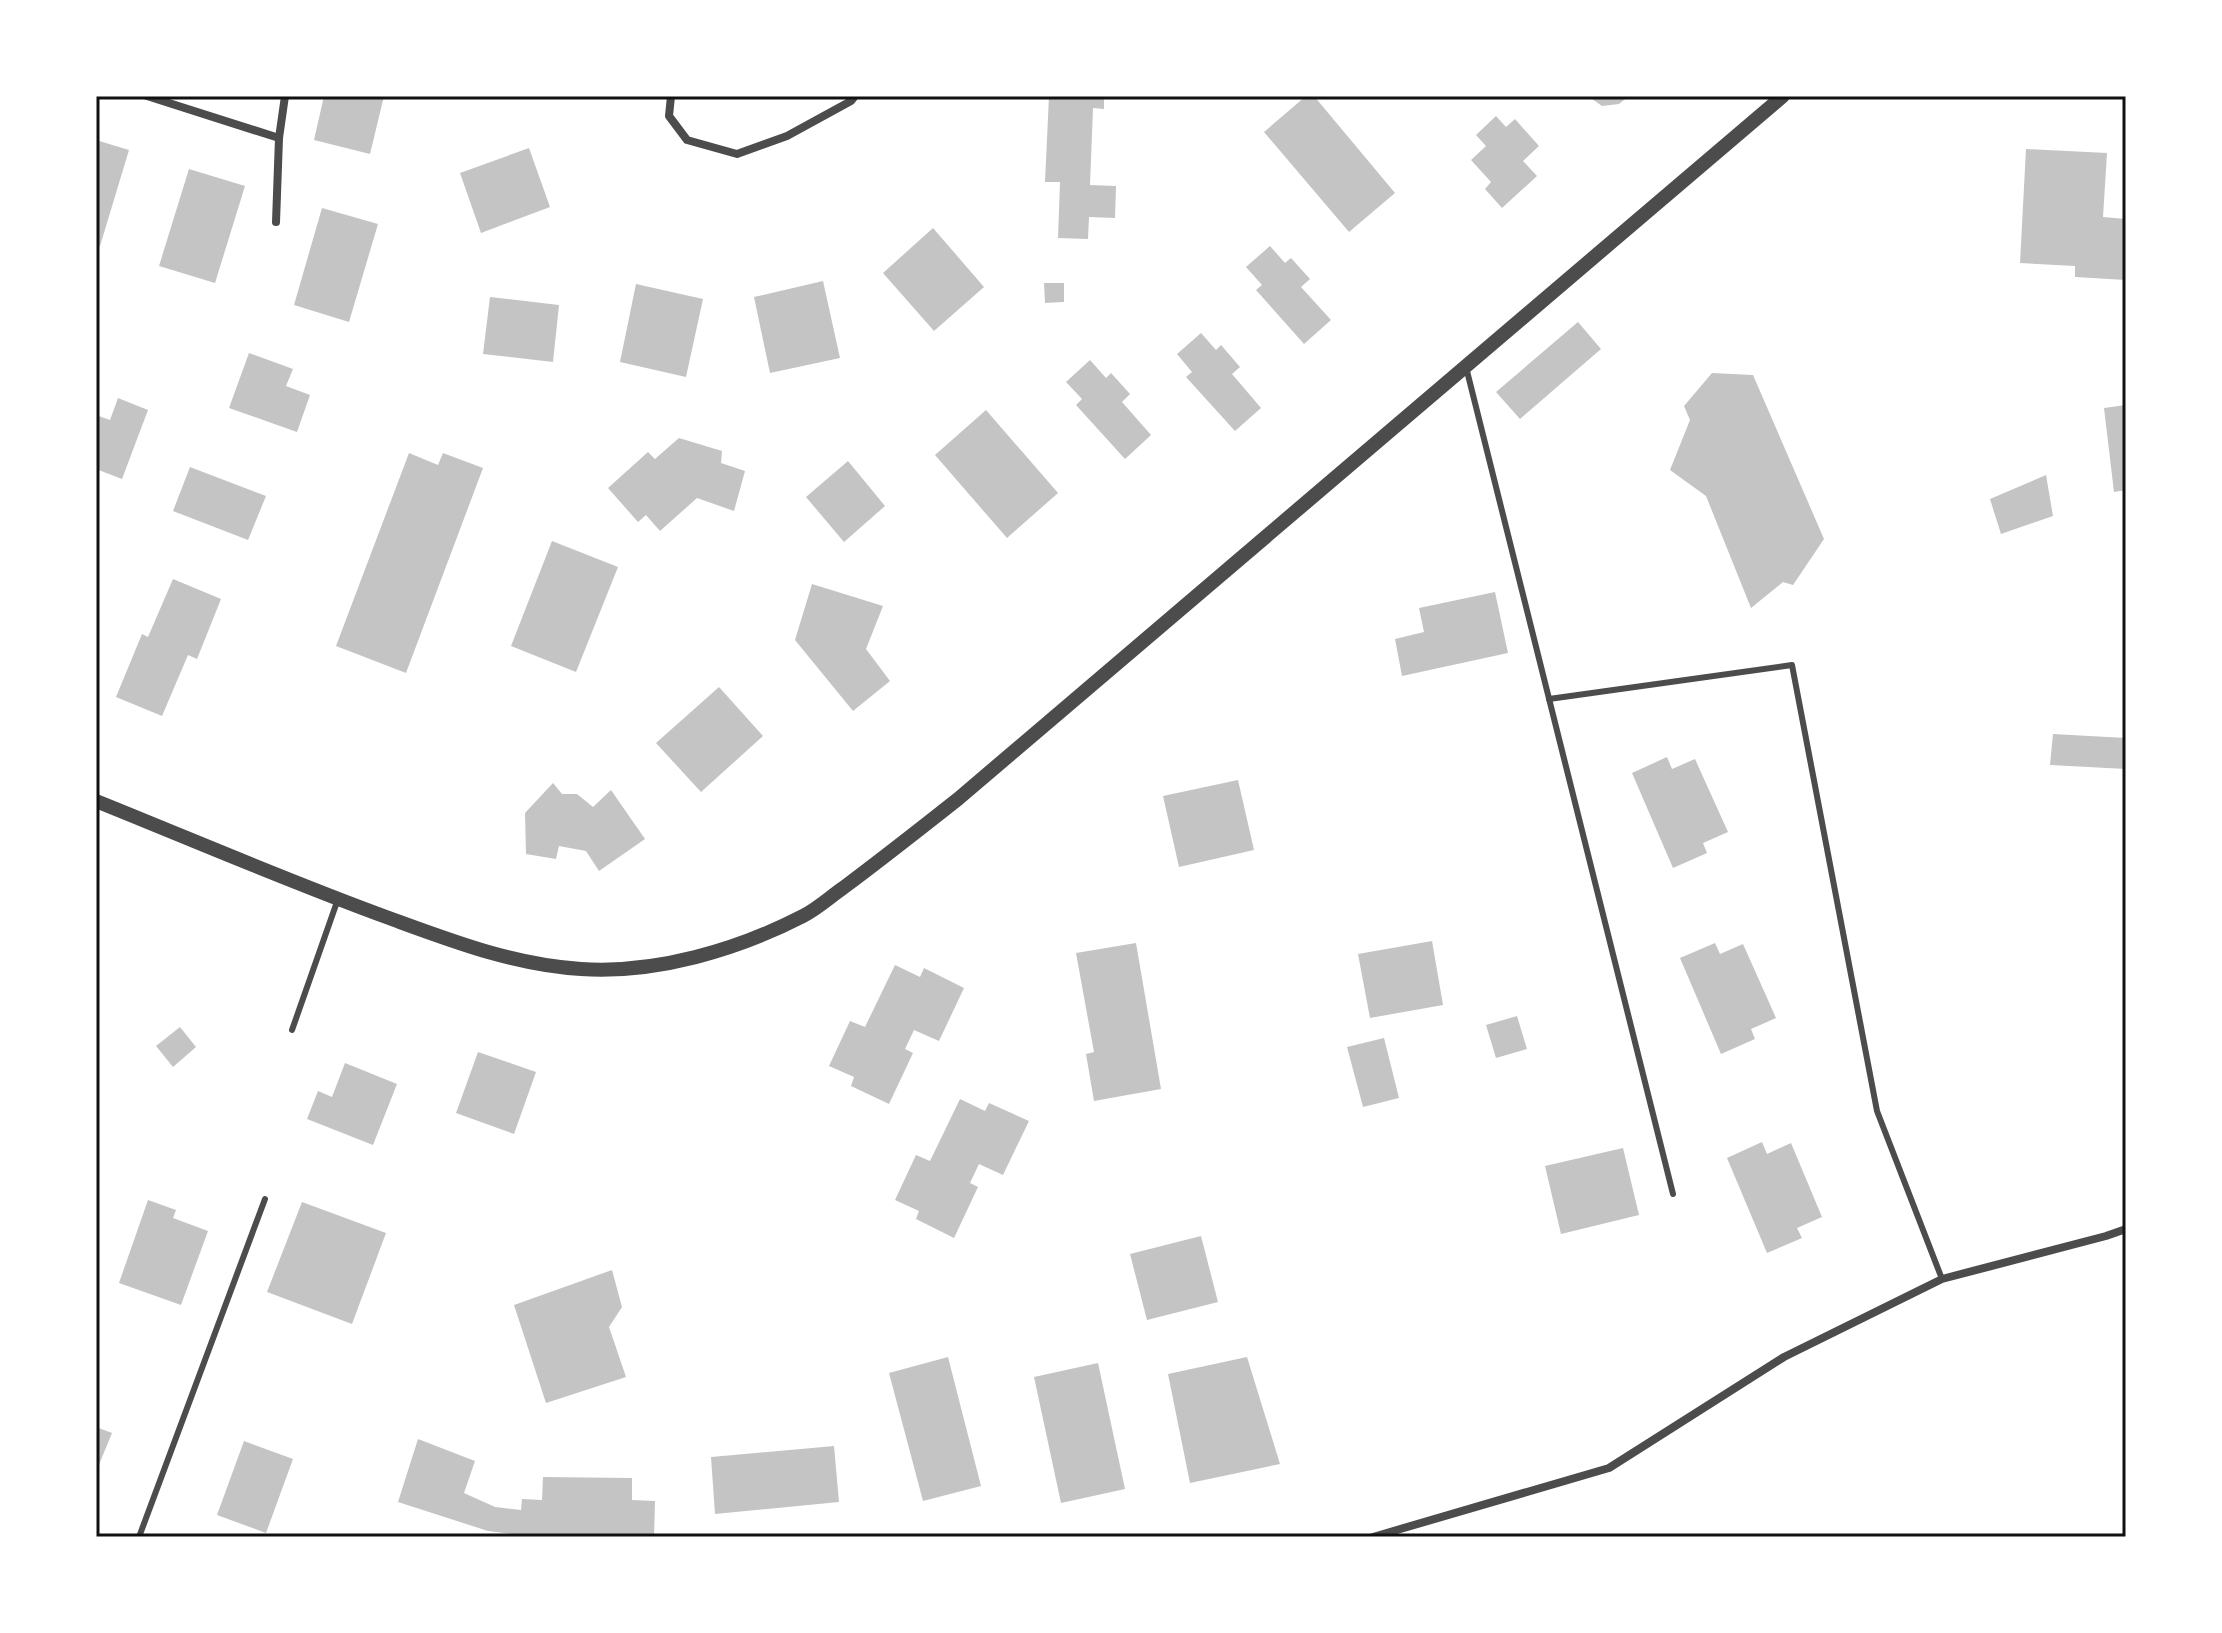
<svg xmlns="http://www.w3.org/2000/svg" width="2222" height="1633" viewBox="0 0 2222 1633" font-family="Karla,sans-serif">
	<style>
		.building { fill: #c4c4c4 }
		.lines { fill: none; stroke-linecap: round; stroke-linejoin: round }
		.service { stroke: #4c4c4c; stroke-width: 6 }
		.minor { stroke: #4c4c4c; stroke-width: 8 }
		.tertiary { stroke: #4c4c4c; stroke-width: 14 }
		.neatline { fill: none; stroke: #111; stroke-width: 3 }
	</style>
	<rect width="100%" height="100%" fill="#fff"/>
	<g class="building">
		<polygon points="324,96 384,96 370,154 314,140"/>
		<polygon points="1049,96 1104,96 1104,109 1093,108 1090,185 1116,186 1115,218 1089,217 1088,239 1058,238 1060,182 1045,182"/>
		<polygon points="1306,96 1314,96 1395,193 1349,232 1264,132"/>
		<polygon points="1588,96 1629,96 1619,104 1602,106"/>
		<polygon points="1496,116 1506,127 1515,119 1539,146 1523,161 1537,176 1502,208 1485,189 1491,182 1471,160 1486,146 1476,135"/>
		<polygon points="96,140 129,150 100,246 96,245"/>
		<polygon points="529,148 550,207 481,233 460,173"/>
		<polygon points="2026,149 2107,153 2103,217 2126,219 2126,280 2075,277 2075,266 2020,263"/>
		<polygon points="189,169 245,186 215,283 159,266"/>
		<polygon points="322,208 378,224 349,322 294,305"/>
		<polygon points="933,228 984,287 934,331 883,273"/>
		<polygon points="1270,246 1285,263 1291,258 1310,279 1301,287 1331,320 1304,344 1256,290 1262,285 1246,267"/>
		<polygon points="823,281 840,358 770,373 754,297"/>
		<polygon points="1044,283 1064,283 1064,302 1045,303"/>
		<polygon points="636,284 703,299 686,377 620,362"/>
		<polygon points="490,297 559,305 553,362 483,354"/>
		<polygon points="1578,322 1601,349 1520,419 1496,392"/>
		<polygon points="1201,333 1216,350 1221,345 1240,367 1232,374 1261,408 1235,431 1186,377 1192,372 1177,354"/>
		<polygon points="249,353 293,369 286,386 310,395 297,432 229,408"/>
		<polygon points="1090,360 1106,378 1111,373 1130,394 1122,402 1151,435 1125,459 1076,405 1082,399 1066,382"/>
		<polygon points="1712,373 1753,375 1824,539 1793,585 1783,582 1751,608 1706,496 1670,470 1690,420 1684,406"/>
		<polygon points="118,398 148,410 122,479 96,469 96,415 110,420"/>
		<polygon points="2126,405 2126,490 2114,492 2104,408"/>
		<polygon points="986,410 1058,493 1007,538 935,455"/>
		<polygon points="679,438 722,451 721,463 745,471 734,511 697,498 660,531 646,515 638,522 608,488 648,452 655,459"/>
		<polygon points="409,453 438,465 443,453 483,468 406,673 336,646"/>
		<polygon points="848,461 885,506 844,542 806,497"/>
		<polygon points="190,467 266,496 248,540 173,511"/>
		<polygon points="2046,475 2053,516 2001,534 1990,499"/>
		<polygon points="552,541 618,567 576,672 511,646"/>
		<polygon points="173,579 221,599 197,659 188,655 162,716 116,697 142,634 148,637"/>
		<polygon points="812,584 883,606 866,649 890,681 853,711 795,640"/>
		<polygon points="1495,592 1508,653 1402,676 1395,639 1424,632 1419,608"/>
		<polygon points="719,687 763,736 701,792 656,743"/>
		<polygon points="2053,734 2126,738 2126,769 2050,765"/>
		<polygon points="1667,757 1672,769 1695,759 1728,832 1703,843 1707,853 1673,868 1632,773"/>
		<polygon points="1238,780 1254,850 1179,867 1163,796"/>
		<polygon points="553,783 562,794 577,794 593,807 611,790 645,839 599,871 586,851 559,846 556,859 526,854 525,813"/>
		<polygon points="1432,941 1443,1005 1370,1018 1358,954"/>
		<polygon points="1136,943 1161,1089 1094,1101 1086,1054 1094,1052 1076,953"/>
		<polygon points="1715,943 1720,954 1743,944 1776,1018 1751,1029 1755,1039 1721,1054 1680,958"/>
		<polygon points="895,965 920,977 924,968 964,988 939,1041 914,1030 905,1049 913,1053 889,1104 851,1086 854,1077 829,1066 850,1021 865,1027"/>
		<polygon points="1517,1016 1527,1049 1496,1058 1486,1025"/>
		<polygon points="180,1027 196,1047 173,1067 156,1046"/>
		<polygon points="1384,1038 1399,1098 1363,1107 1347,1047"/>
		<polygon points="478,1052 536,1072 514,1134 456,1113"/>
		<polygon points="345,1063 397,1084 373,1145 307,1119 318,1091 332,1097"/>
		<polygon points="960,1099 985,1111 989,1103 1029,1121 1003,1175 979,1164 970,1183 978,1187 954,1238 916,1219 919,1211 895,1200 916,1155 930,1161"/>
		<polygon points="1762,1142 1767,1154 1791,1143 1822,1217 1797,1228 1802,1238 1767,1253 1727,1158"/>
		<polygon points="1623,1148 1639,1215 1561,1234 1545,1166"/>
		<polygon points="148,1200 176,1210 173,1218 208,1231 181,1305 119,1283"/>
		<polygon points="302,1202 386,1233 352,1324 267,1292"/>
		<polygon points="1201,1236 1218,1302 1147,1320 1130,1254"/>
		<polygon points="612,1270 622,1307 609,1327 626,1377 546,1403 514,1305"/>
		<polygon points="948,1357 981,1486 923,1501 889,1373"/>
		<polygon points="1247,1357 1280,1464 1190,1483 1168,1374"/>
		<polygon points="1098,1363 1125,1489 1061,1503 1034,1377"/>
		<polygon points="96,1427 112,1433 96,1472"/>
		<polygon points="418,1439 475,1461 464,1493 495,1507 521,1510 522,1499 542,1500 543,1477 632,1478 632,1500 655,1501 654,1537 521,1535 488,1531 398,1502"/>
		<polygon points="244,1441 293,1459 266,1533 217,1515"/>
		<polygon points="834,1446 839,1502 715,1514 711,1457"/>
	</g>
	<g class="lines">
		<g class="service">
			<polyline points="1466,367 1673,1194"/>
			<polyline points="1549,699 1792,665 1877,1111 1942,1279"/>
			<polyline points="292,1030 338,899"/>
			<polyline points="139,1537 265,1199"/>
		</g>
		<g class="minor">
			<polyline points="147,96 279,138 276,222"/>
			<polyline points="671,96 669,116 687,140 737,154 787,136 851,101 855,96"/>
			<polyline points="279,138 285,96"/>
			<polyline points="1373,1537 1609,1468 1784,1357 1942,1279 2106,1236 2126,1229"/>
		</g>
		<path class="tertiary" d="M96,801C193,840 290,882 389,918C452,941 514,965 581,969C656,974 737,950 803,916C817,909 830,897 843,888C882,859 920,829 958,799L1783,96"/>
	</g>
	<rect width="2222" height="1633" fill="none" stroke="#ffffff" stroke-width="196"/>
	<rect x="98" y="98" width="2026" height="1437" class="neatline"/>
</svg>
